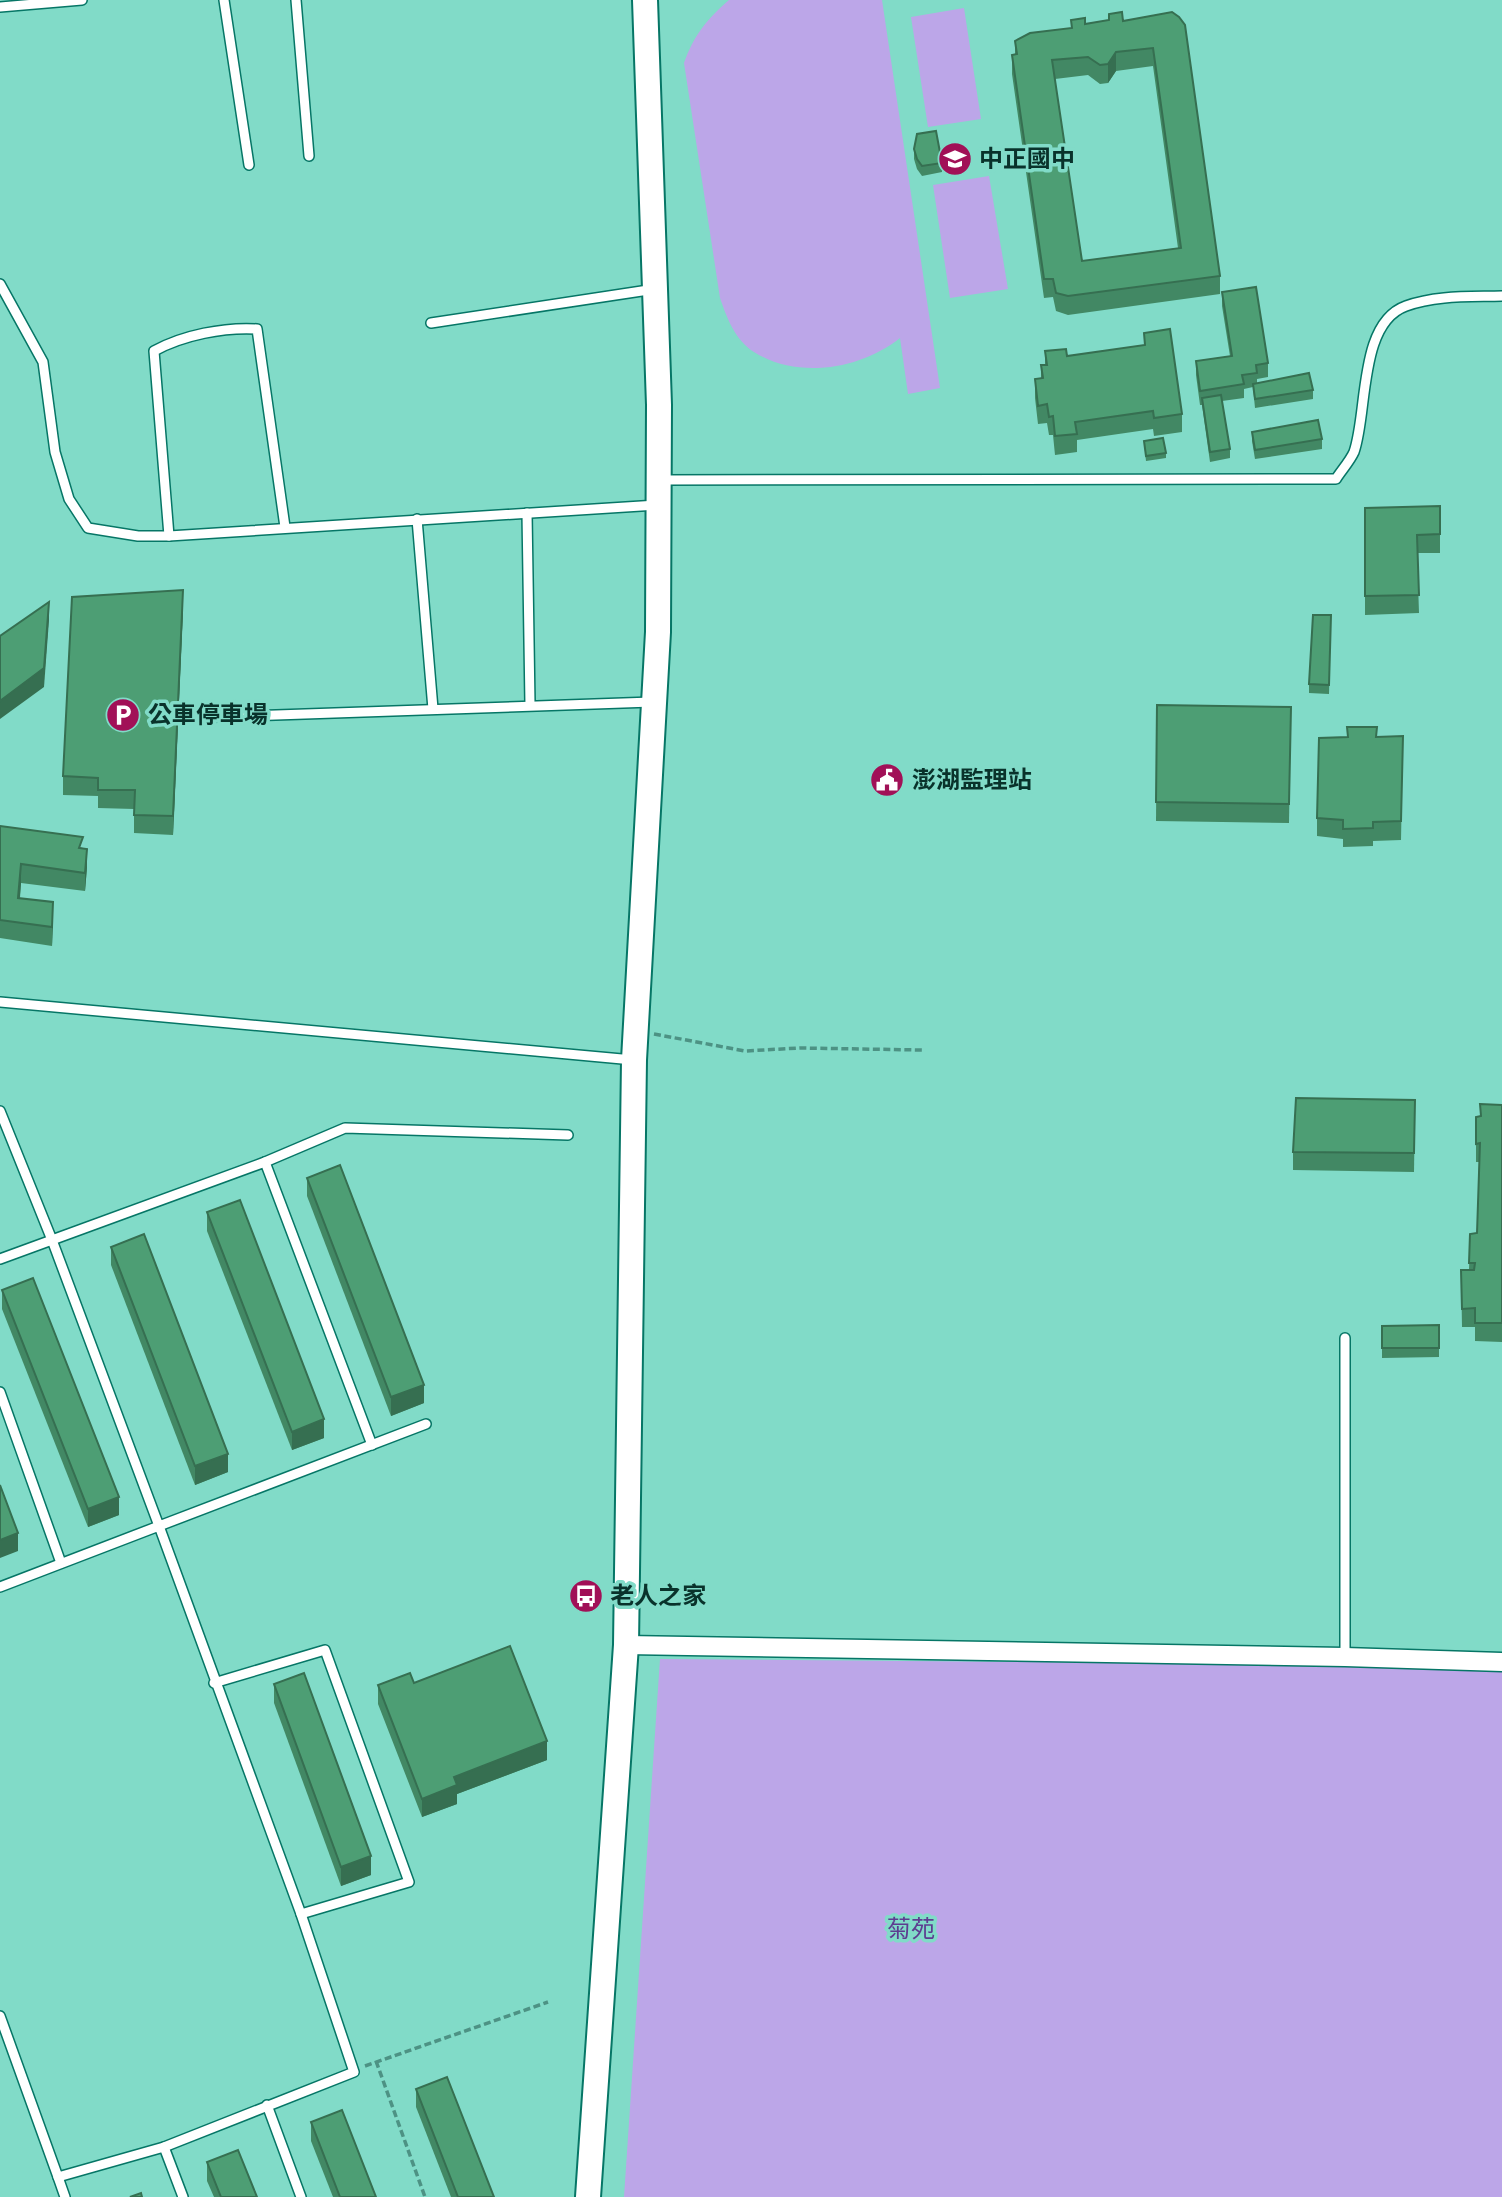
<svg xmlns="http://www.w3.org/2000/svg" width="1502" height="2197" viewBox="0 0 1502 2197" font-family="Montserrat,'Noto Sans TC',sans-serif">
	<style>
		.green { fill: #bca6e8 }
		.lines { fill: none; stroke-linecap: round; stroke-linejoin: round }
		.service-casing { stroke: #067666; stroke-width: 12 }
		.minor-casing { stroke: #067666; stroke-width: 21 }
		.secondary-casing { stroke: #067666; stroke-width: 28 }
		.path { stroke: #4d9284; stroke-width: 3.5; stroke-dasharray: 7 3.5; stroke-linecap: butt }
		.service { stroke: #fff; stroke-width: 9 }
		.minor { stroke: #fff; stroke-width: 18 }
		.secondary { stroke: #fff; stroke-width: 24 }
		.wall { fill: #428864; fill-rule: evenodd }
		.shaded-wall { fill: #366f51 }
		.building { fill: #4d9e74; stroke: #366f51; stroke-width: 2; fill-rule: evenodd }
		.labels { text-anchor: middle; stroke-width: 7; stroke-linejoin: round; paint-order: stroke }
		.poi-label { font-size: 24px; font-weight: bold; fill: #09322b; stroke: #81dbc8; text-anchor: start }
		.park-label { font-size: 24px; fill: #5d3d90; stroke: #81dbc8 }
	</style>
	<rect width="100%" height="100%" fill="#81dbc8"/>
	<g class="green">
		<path d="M729,0H882L940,388L908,394L900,338C861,369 798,380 754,352C735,340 727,318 720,298L684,63C694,35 707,19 729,0Z"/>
		<polygon points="964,8 981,119 928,127 911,17"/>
		<polygon points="989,176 1008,289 950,298 933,185"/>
		<polygon points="660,1659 1502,1666 1502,2197 624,2197"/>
	</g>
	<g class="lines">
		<g class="service-casing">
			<g id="service">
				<polyline points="224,0 249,165"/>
				<polyline points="296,0 309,156"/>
				<polyline points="0,7 82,0"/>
				<polyline points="0,284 43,362 55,452 69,499 88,528 138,536 169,536 657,505"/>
				<polyline points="431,323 655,289"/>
				<path d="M662,480L1336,479C1341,471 1350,461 1354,452C1368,413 1358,323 1406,306C1436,295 1470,297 1502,296"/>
				<polyline points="527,513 530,705"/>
				<polyline points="417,519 433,709"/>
				<path d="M169,536L154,351C183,335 224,327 257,329L285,527"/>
				<polyline points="188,718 652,702"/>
				<polyline points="0,1002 633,1060"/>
				<polyline points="0,1111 52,1240 159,1526 426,1424"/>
				<polyline points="265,1162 345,1128 568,1135"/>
				<polyline points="0,1259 265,1162 372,1445"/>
				<polyline points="1345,1338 1345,1657"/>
				<polyline points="0,1392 61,1563"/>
				<polyline points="0,1587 159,1526 301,1914 354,2072 164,2147 58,2177 0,2016"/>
				<polyline points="214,1683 325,1650 409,1882 301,1914"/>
				<polyline points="267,2105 301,2197"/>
				<polyline points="164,2147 183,2197"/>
				<polyline points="58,2177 65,2197"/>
			</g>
		</g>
		<g class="minor-casing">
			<polyline id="minor" points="626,1645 1345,1657 1502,1662"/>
		</g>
		<g class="secondary-casing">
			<polyline id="secondary" points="588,2197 626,1645 634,1060 658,632 659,405 645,0"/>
		</g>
		<g class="path">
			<polyline points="654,1034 745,1051 800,1048 922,1050"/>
			<polyline points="376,2061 425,2197"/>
			<polyline points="365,2066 548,2002"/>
		</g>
		<use href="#service" class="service"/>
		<use href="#minor" class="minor"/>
		<use href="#secondary" class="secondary"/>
	</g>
	<g class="wall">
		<path d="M1172,12L1220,276V294L1068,315L1056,311L1053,297L1044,298L1012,74V55H1015V41L1071,28V20L1085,24L1123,21ZM1153,66L1178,248L1082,261L1055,79L1088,75L1100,84L1108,83L1116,71Z"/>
		<polygon points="914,149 942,163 942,172 922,176 917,169 914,159"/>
		<polygon points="1222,292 1268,363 1268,377 1257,379 1257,383 1313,390 1313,399 1255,408 1253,387 1244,389 1244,398 1222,401 1230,449 1230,458 1210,462 1202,405 1200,405 1196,375 1196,361 1230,356 1222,306"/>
		<polygon points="1144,333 1182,414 1182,432 1154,436 1153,429 1077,440 1077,452 1055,455 1053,435 1049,435 1047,423 1038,424 1035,398 1035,379 1041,378 1041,365 1045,365 1045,351 1067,356 1144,345"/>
		<polygon points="1252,432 1322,439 1322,449 1255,459 1252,441"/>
		<polygon points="1144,441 1166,453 1166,458 1146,461"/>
		<polygon points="1440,506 1440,553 1417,553 1419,613 1365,615 1365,508"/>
		<polygon points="183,609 173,835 134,833 134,809 98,808 98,796 63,795 63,776"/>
		<polygon points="1331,615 1329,694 1309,693 1309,684"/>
		<polygon points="1157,705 1291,707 1289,823 1156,821"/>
		<polygon points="1347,727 1377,737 1403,736 1401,840 1373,841 1373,846 1343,847 1343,839 1317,836 1317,818 1347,737"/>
		<polygon points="0,826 83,848 87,867 85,891 21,883 20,898 53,921 52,946 0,938"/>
		<polygon points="1415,1100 1414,1172 1293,1170 1293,1152"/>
		<polygon points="1480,1104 1502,1105 1502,1342 1475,1341 1475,1327 1462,1327 1461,1270 1469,1270 1470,1234 1477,1233 1479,1162 1476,1162 1476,1117 1480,1116"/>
		<polygon points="307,1178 424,1403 391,1416 307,1196"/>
		<polygon points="207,1212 324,1438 292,1450 207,1231"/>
		<polygon points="111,1247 228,1472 195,1485 111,1265"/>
		<polygon points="2,1290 119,1515 88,1527 2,1309"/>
		<polygon points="1439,1325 1439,1357 1382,1358 1382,1326"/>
		<polygon points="414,1683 547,1760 457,1794 457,1804 422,1817 378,1704 378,1685"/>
		<polygon points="274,1684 371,1875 341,1886 274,1703"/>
		<polygon points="416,2089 494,2197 451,2197 416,2107"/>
		<polygon points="311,2122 376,2197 333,2197 311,2141"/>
		<polygon points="207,2162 257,2197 214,2197 207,2181"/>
	</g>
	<g class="shaded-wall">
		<polygon points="1116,52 1116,71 1108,83 1108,64"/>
		<polygon points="183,590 183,609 173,835 173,816"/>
		<polygon points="49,602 49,620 44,687 0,719 0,701"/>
		<polygon points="87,849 87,867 85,891 85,873"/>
		<polygon points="21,864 21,883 18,917 18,898"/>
		<polygon points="53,902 53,921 52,946 52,927"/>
		<polygon points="424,1385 424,1403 391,1416 391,1397"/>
		<polygon points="324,1419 324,1438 292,1450 292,1432"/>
		<polygon points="228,1454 228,1472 195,1485 195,1466"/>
		<polygon points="119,1497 119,1515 88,1527 88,1509"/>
		<polygon points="18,1533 18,1551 0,1558 0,1540"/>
		<polygon points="547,1741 547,1760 457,1794 457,1804 422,1817 422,1799 454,1777"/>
		<polygon points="371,1856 371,1875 341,1886 341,1867"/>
	</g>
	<g class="building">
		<path d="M1122,12L1123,21L1172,12L1179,17L1185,25L1220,276L1068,296L1056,293L1053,279H1044L1012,55L1017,54L1015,41L1030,33L1072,28L1071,20L1085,18V24L1109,20V14ZM1153,48L1181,248L1082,261L1052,60L1088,57L1100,65L1108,64L1116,52Z"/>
		<polygon points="936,131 942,163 922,166 917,159 914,149 917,134"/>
		<polygon points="1256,287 1268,363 1256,365 1257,373 1242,375 1244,384 1200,391 1196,361 1232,356 1222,292"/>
		<polygon points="1170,329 1182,414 1154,418 1153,411 1075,422 1077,434 1055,436 1053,416 1049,417 1047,404 1038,406 1035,379 1043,378 1041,365 1047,365 1045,351 1066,349 1067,356 1145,345 1144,333"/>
		<polygon points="1309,373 1313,390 1255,399 1253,384"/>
		<polygon points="1221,395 1230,449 1210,452 1202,398"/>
		<polygon points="1318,420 1322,439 1255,450 1252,432"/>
		<polygon points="1163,438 1166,453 1146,456 1144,441"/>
		<polygon points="1440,506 1440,534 1417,535 1419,595 1365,596 1365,508"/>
		<polygon points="183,590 173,816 134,815 135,790 98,790 98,778 63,776 72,597"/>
		<polygon points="49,602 44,668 0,701 0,636"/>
		<polygon points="1313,615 1331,615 1329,685 1309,684"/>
		<polygon points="1157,705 1291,707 1289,804 1156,802"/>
		<polygon points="1347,727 1377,727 1376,737 1403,736 1401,821 1373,822 1373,828 1343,829 1343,820 1317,818 1319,738 1348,737"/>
		<polygon points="0,826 83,837 79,848 87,849 85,873 21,864 18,898 53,902 52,927 0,920"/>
		<polygon points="1296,1098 1415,1100 1414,1153 1293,1152"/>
		<polygon points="1480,1104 1502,1105 1502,1323 1475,1323 1475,1308 1462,1309 1461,1270 1474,1270 1475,1263 1469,1263 1470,1234 1477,1233 1480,1143 1476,1144 1476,1117 1481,1116"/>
		<polygon points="340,1165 424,1385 391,1397 307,1178"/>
		<polygon points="240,1200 324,1419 292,1432 207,1212"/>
		<polygon points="144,1234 228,1454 195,1466 111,1247"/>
		<polygon points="33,1278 119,1497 88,1509 2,1290"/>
		<polygon points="1439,1325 1439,1348 1382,1348 1382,1326"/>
		<polygon points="0,1485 18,1533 0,1540"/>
		<polygon points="510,1646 547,1741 454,1777 457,1785 422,1799 378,1685 410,1673 414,1683"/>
		<polygon points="304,1673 371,1856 341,1867 274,1684"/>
		<polygon points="447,2077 494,2197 458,2197 416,2089"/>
		<polygon points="342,2110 376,2197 340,2197 311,2122"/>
		<polygon points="238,2150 257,2197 221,2197 207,2162"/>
		<polygon points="141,2193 142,2197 130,2197"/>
	</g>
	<defs>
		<g id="school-disc" transform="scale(1.75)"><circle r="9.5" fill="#a11057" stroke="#81dbc8"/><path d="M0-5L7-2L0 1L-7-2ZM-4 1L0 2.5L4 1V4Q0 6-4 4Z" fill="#fff"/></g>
		<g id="parking-disc" transform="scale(1.75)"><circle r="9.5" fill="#a11057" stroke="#81dbc8"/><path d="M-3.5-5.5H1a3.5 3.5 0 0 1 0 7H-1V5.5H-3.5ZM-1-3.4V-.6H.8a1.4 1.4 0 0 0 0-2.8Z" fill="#fff"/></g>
		<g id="civic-disc" transform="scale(1.75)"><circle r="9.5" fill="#a11057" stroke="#81dbc8"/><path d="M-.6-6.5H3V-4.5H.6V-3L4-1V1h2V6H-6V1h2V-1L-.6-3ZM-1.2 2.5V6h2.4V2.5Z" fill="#fff"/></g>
		<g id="bus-disc" transform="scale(1.75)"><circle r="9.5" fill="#a11057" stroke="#81dbc8"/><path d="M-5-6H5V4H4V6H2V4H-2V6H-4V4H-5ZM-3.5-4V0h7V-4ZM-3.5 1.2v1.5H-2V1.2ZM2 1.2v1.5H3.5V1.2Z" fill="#fff"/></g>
	</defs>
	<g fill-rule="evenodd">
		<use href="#school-disc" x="955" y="159"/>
		<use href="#parking-disc" x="123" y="715"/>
		<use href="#civic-disc" x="887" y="780"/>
		<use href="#bus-disc" x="586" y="1596"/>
	</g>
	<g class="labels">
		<g class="poi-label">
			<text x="979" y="167">中正國中</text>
			<text x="148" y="723">公車停車場</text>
			<text x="912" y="788">澎湖監理站</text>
			<text x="610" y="1604">老人之家</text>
		</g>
		<g class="park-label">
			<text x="911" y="1937">菊苑</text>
		</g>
	</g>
</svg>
